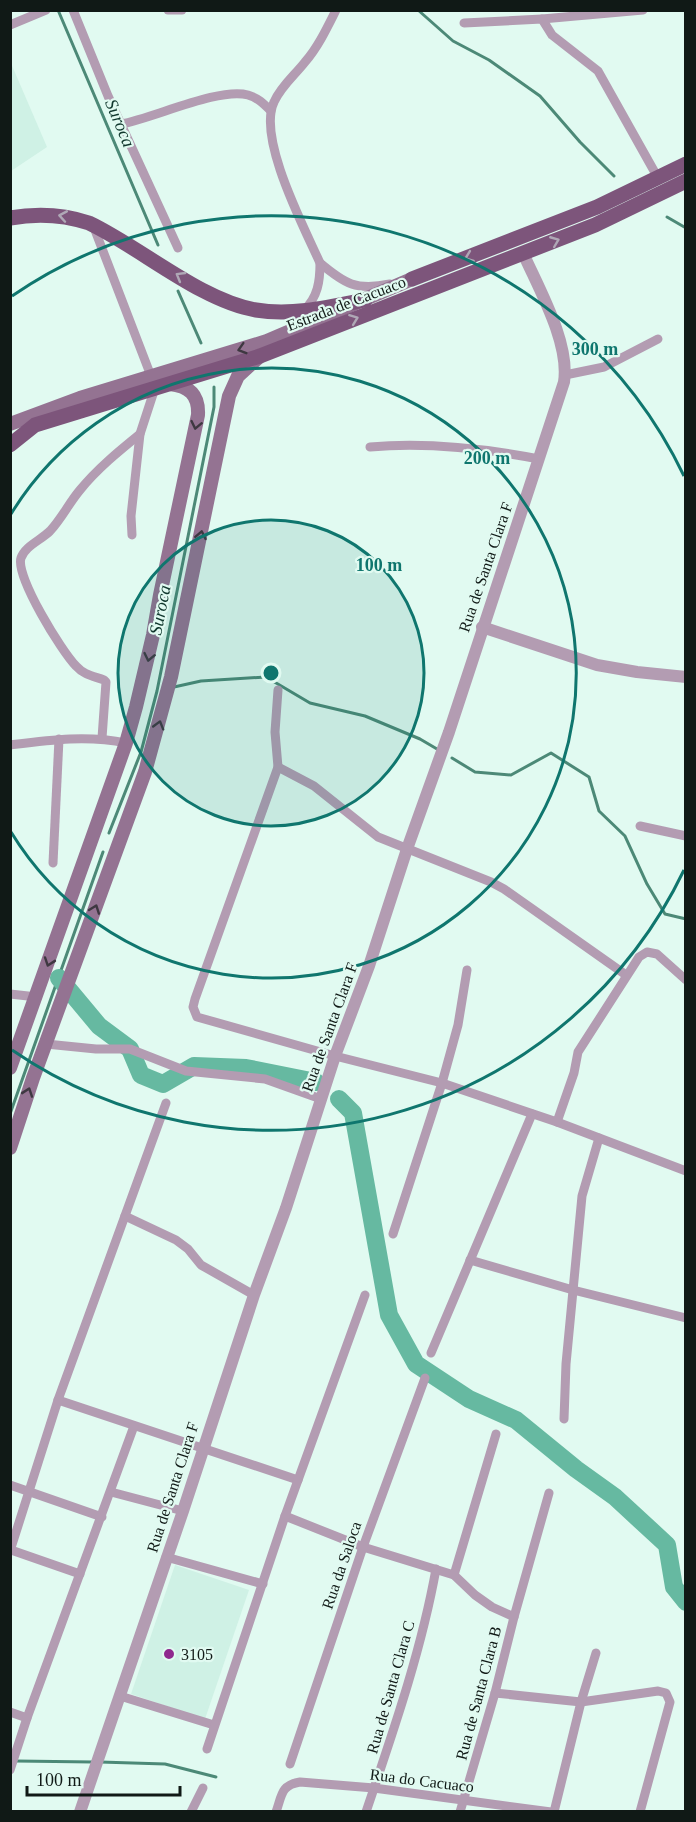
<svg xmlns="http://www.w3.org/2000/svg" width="696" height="1822" viewBox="0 0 696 1822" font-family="Georgia,serif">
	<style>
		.built { fill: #cff1e5 }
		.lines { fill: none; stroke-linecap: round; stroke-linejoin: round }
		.stream { stroke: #4c8977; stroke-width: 3 }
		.river { stroke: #66b9a1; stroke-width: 18 }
		.minor { stroke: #b39cb2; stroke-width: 9 }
		.tertiary { stroke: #b39cb2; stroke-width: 12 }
		.secondary { stroke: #947392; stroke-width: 14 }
		.primary { stroke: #7d557b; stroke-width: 15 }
		.oneway { stroke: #afa8b6 }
		.oneway2 { stroke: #3e3841 }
		.ring { fill: none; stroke: #0f766e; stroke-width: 3 }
		.poi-dot { fill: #8f288e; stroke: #e1faf1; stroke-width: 2 }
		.labels { text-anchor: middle; stroke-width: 4.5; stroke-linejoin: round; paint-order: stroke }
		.street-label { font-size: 16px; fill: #101916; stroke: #e1faf1 }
		.poi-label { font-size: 16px; fill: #101916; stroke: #e1faf1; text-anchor: start }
		.water-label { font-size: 18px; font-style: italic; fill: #10372d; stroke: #e1faf1 }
		.centre { fill: #0f766e; stroke: #e1faf1; stroke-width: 3 }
		.ring-label { font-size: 18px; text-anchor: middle; font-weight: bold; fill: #0f766e; stroke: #e1faf1; stroke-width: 4.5; stroke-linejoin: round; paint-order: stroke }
	</style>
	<rect width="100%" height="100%" fill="#e1faf1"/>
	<g class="built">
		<polygon points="10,61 47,147 11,171 10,171"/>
		<polygon points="175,1565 249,1590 205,1719 131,1694"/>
	</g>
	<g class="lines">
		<g class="stream">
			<polyline points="58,10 158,245"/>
			<polyline points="418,10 453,41 489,60 540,96 580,142 614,176"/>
			<polyline points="667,217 686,228"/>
			<polyline points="178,291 201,343"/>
			<polyline points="174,687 201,681 266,677 310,703 365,716 420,739 437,749"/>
			<polyline points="452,758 475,772 511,775 551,753 589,777 599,811 625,836 647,884 665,914 686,919"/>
			<polyline points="109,833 141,752 157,691 214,407 214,387"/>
			<polyline points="10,1114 103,852"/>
			<polyline points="16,1761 93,1762"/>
			<polyline points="100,1762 165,1764 216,1777"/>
		</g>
		<g class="river">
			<polyline points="59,978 99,1026 130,1049 141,1075 163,1084 194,1066 246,1068 316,1082"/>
			<polyline points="339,1099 353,1113 389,1315 416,1364 469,1399 516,1420 576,1469 615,1497 667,1545 674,1587 686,1602"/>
		</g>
		<g class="minor">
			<polyline points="73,10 108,96 178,248"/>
			<polyline points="168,10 182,10"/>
			<polyline points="542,19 643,10"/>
			<polyline points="464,23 542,19 552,35 598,71 658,178"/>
			<polyline points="10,25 46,10"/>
			<path d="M121,124C154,118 219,87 248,95C258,98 263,103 271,111"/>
			<polyline points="93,225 151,376"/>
			<path d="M320,263C345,284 356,291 390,284"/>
			<path d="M304,310C318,297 320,281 320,263C304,227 257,138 274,102C281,86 295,75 305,62C318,47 327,28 336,10"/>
			<polyline points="565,375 604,367 658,339"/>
			<path d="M370,447C427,442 482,448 539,459"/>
			<polyline points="132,535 131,516 140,434 155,388"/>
			<polyline points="278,690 275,732 278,767 195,999 193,1007 197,1017 335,1056 442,1083 557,1122 686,1171"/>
			<path d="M102,738L106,682L104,680C93,676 84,675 76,666C62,652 15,576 21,558C25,546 41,540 50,531C62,518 69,503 80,490C97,469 119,451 140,434"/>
			<path d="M10,745C50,740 87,735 126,743"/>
			<polyline points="278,767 314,786 378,837 491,882 504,889 626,975"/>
			<polyline points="640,826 686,836"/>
			<polyline points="53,863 59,739"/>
			<polyline points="10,994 37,997"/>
			<polyline points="46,1044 96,1049 130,1049 186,1071 265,1079 321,1099"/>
			<polyline points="557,1122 574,1073 578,1052 639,957 647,952 657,954 686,980"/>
			<polyline points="125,1216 176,1240 188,1249 201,1265 254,1295"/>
			<polyline points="393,1234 442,1083 458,1025 467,970"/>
			<polyline points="470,1260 573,1290 686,1318"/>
			<polyline points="431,1353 532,1114"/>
			<polyline points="58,1400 298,1480"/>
			<polyline points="564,1419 566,1364 582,1196 599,1138"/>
			<polyline points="10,1485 102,1517"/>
			<polyline points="111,1492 183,1511"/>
			<polyline points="285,1516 363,1547 454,1575 475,1595 492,1607 514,1617"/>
			<polyline points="11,1550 80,1574"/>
			<polyline points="10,1551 58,1400 166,1103"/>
			<polyline points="166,1557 263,1584"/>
			<polyline points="454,1575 496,1434"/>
			<polyline points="495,1693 581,1702 658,1691 666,1693 670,1702 640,1812"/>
			<polyline points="120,1696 214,1725"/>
			<polyline points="10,1712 27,1718"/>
			<polyline points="207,1749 285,1516 365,1295"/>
			<polyline points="290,1764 363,1547 425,1378"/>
			<polyline points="10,1770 27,1718 134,1426"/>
			<polyline points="191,1812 203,1788"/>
			<path d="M276,1812C282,1795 281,1785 300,1782L374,1788L551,1812"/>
			<path d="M366,1812C393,1732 421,1652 436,1569"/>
			<polyline points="460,1812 495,1693 514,1617 549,1493"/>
			<polyline points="554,1812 581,1702 596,1653"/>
		</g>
		<g class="tertiary">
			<polyline points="482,627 597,665 637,672 686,677"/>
			<path d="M80,1812L183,1511L254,1295L286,1208L335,1056L369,966L407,849L449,732L564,382C570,343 539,289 523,253"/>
		</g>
		<g class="secondary">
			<polyline points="10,424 80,398 267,341 412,279"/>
			<path d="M10,1068L126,743L136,707L153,635L160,595L198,415C199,395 189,386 170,384"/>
			<polyline points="10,1148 33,1078 145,772 171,677 229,396 238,376 260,356"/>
		</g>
		<g class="primary">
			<path d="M10,218C38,213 62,214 89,223C140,247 201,301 256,310C292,316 330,307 365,300"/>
			<polyline points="412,279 597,207 686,164"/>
			<polyline points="10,445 35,425 260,356 595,225 686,181"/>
		</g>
	</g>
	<defs><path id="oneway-chevron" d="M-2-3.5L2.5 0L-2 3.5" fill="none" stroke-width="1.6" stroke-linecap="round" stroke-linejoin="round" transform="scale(1.5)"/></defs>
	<g class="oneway">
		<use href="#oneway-chevron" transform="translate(63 216) rotate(-170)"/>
		<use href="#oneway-chevron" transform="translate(555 241) rotate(-22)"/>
		<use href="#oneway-chevron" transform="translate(469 257) rotate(159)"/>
		<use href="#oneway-chevron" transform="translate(180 276) rotate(-150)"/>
		<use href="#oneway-chevron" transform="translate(354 319) rotate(-21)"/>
	</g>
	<g class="oneway2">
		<use href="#oneway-chevron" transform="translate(242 349) rotate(163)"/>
		<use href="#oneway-chevron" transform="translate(196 425) rotate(102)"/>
		<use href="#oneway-chevron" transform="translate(201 535) rotate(-79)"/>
		<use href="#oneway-chevron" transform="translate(149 657) rotate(102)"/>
		<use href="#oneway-chevron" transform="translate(159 725) rotate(-74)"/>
		<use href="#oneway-chevron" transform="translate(95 909) rotate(-70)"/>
		<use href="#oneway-chevron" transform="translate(49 962) rotate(109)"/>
		<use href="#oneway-chevron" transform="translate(28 1092) rotate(-71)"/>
	</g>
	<circle cx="271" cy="673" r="153" fill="#0f766e" fill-opacity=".12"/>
	<g class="ring">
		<circle cx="271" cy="673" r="153"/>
		<path d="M11 514A305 305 0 1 1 11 832"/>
		<path d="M684 870A458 458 0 0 1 12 1050M12 296A458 458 0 0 1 684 476"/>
	</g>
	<circle class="poi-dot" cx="169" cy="1654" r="6"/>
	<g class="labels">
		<g class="street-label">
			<text transform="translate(346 303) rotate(-21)" y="6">Estrada de Cacuaco</text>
			<text transform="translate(485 567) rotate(-71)" y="6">Rua de Santa Clara F</text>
			<text transform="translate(329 1027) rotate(-70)" y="6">Rua de Santa Clara F</text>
			<text transform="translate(172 1487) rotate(-72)" y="6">Rua de Santa Clara F</text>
			<text transform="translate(341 1565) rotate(-71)" y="6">Rua da Saloca</text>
			<text transform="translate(390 1687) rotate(-74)" y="6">Rua de Santa Clara C</text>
			<text transform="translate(478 1693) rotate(-75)" y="6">Rua de Santa Clara B</text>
			<text transform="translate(422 1780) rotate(7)" y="6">Rua do Cacuaco</text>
		</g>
		<g class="poi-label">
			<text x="181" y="1660">3105</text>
		</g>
		<g class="water-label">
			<text transform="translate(120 123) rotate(67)" y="6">Suroca</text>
			<text transform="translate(160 610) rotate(-79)" y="6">Suroca</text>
		</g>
	</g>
	<circle cx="271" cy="673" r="9" class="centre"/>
	<g class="ring-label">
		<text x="595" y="355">300 m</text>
		<text x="487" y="464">200 m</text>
		<text x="379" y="571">100 m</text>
	</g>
	<rect width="696" height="1822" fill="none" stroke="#101916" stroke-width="24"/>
	<path d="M27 1786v9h153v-9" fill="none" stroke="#101916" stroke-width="3"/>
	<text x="36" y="1786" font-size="18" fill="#101916" stroke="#e1faf1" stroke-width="4.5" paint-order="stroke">100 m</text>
</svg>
